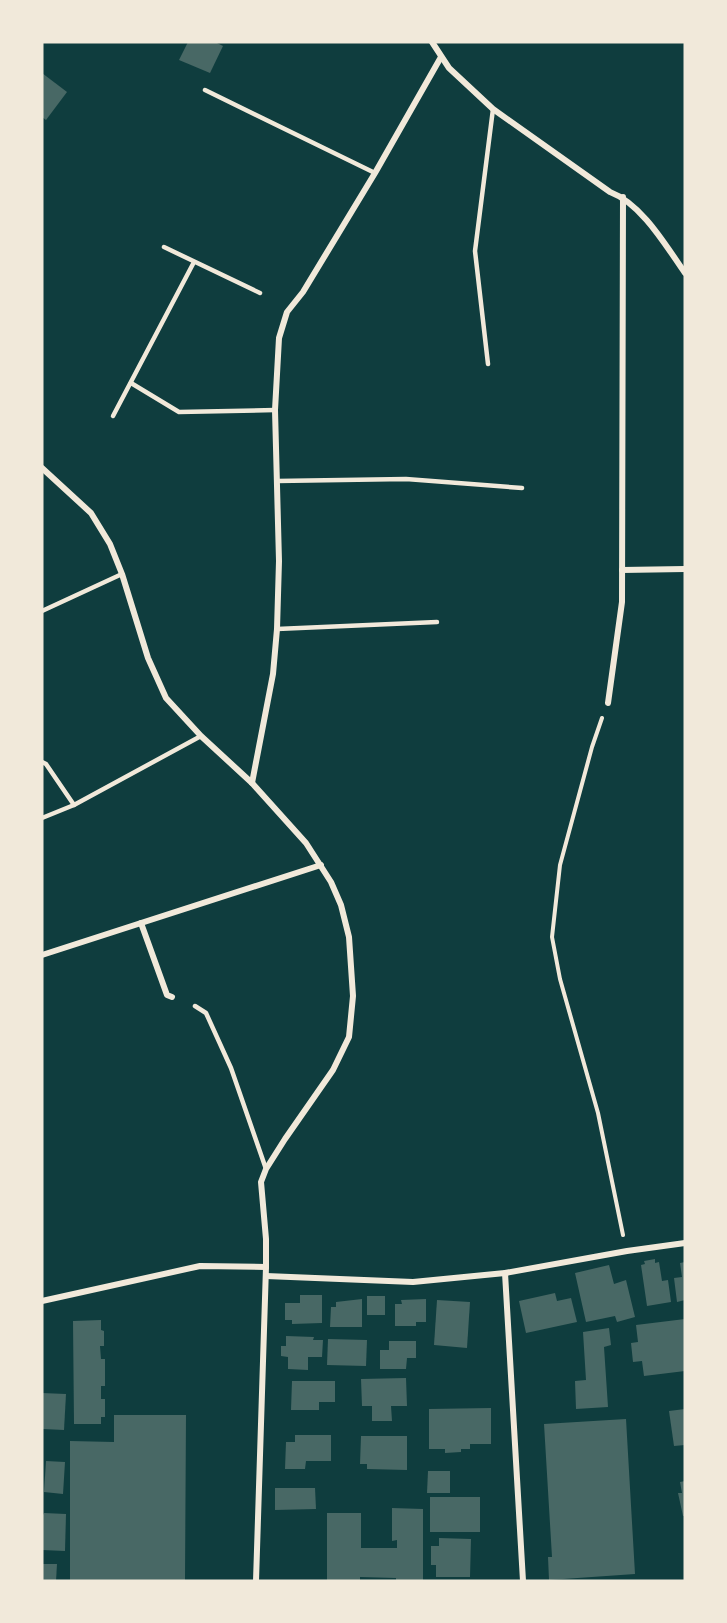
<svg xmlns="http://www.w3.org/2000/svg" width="727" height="1623" viewBox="0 0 727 1623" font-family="'Nunito Sans',sans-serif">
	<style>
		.building { fill: #486865 }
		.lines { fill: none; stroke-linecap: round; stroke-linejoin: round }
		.path { stroke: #f1e9da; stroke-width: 4 }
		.service { stroke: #f1e9da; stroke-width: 4.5 }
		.minor { stroke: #f1e9da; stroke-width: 6 }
	</style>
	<rect width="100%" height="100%" fill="#0f3d3e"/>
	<g class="building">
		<polygon points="188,42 215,42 223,46 210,73 179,60"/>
		<polygon points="42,73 67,92 46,120 42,117"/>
		<polygon points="655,1259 655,1263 659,1262 662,1281 668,1280 671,1302 647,1306 641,1265 645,1264 644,1261"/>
		<polygon points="685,1262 685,1300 677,1302 674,1278 682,1277 680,1263"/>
		<polygon points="609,1265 614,1284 626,1280 635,1317 617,1322 615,1316 586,1322 575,1273"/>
		<polygon points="555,1293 557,1301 571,1298 577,1322 526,1333 519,1301"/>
		<polygon points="300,1295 322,1295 322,1323 292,1324 292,1320 285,1320 285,1303 300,1303"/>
		<rect x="367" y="1296" width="18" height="19"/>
		<polygon points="362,1299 362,1327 330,1327 331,1307 336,1307 336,1302"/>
		<polygon points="426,1299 426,1322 416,1322 416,1326 395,1326 395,1304 402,1304 401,1300"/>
		<polygon points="437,1300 470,1302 467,1348 434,1345"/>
		<polygon points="685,1319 685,1371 644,1376 642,1361 633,1362 631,1343 638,1342 636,1325"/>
		<polygon points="101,1320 101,1330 104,1331 104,1346 100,1346 101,1359 105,1359 105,1386 101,1386 101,1399 105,1399 105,1417 101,1417 101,1424 74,1424 73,1321"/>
		<polygon points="609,1328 611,1345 604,1347 608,1407 576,1409 575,1381 586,1380 583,1332"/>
		<polygon points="286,1336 314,1337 313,1340 323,1340 322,1357 308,1357 308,1370 288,1369 288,1357 281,1356 281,1346 286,1346"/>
		<polygon points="328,1339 367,1340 366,1366 327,1365"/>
		<polygon points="389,1341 416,1341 416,1358 407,1358 406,1369 380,1369 380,1350 389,1350"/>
		<polygon points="406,1378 407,1406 391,1406 392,1421 372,1421 372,1406 362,1406 361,1379"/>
		<polygon points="292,1381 335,1381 335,1402 319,1402 319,1410 291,1410"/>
		<polygon points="42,1393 66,1394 64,1430 43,1429"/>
		<polygon points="491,1408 491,1444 470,1444 470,1449 461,1449 461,1452 445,1453 445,1449 429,1449 429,1409"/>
		<polygon points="685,1409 685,1445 674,1446 669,1411"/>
		<polygon points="114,1415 186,1415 185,1580 70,1580 70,1441 114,1442"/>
		<polygon points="626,1419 635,1574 549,1580 548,1557 552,1557 544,1424"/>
		<polygon points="295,1435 331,1435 331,1461 306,1461 305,1469 285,1469 286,1442 295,1442"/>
		<polygon points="361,1436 407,1436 407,1470 367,1469 367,1464 360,1464"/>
		<polygon points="46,1461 65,1462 63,1494 44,1492"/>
		<polygon points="428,1471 450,1471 450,1493 427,1493"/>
		<polygon points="685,1481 685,1516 683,1516 678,1493 682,1493 680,1482"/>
		<polygon points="275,1488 315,1488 316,1509 275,1510"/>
		<rect x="430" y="1497" width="50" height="35"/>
		<polygon points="392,1508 423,1509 423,1581 396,1581 396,1578 360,1577 360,1581 327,1581 327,1513 361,1513 361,1548 397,1548 397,1540 392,1541"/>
		<polygon points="44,1513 66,1514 65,1551 42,1550 42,1517"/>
		<polygon points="439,1538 471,1539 470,1577 436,1577 436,1565 431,1565 431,1546 439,1546"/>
		<polygon points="42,1564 57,1564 56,1581 42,1581"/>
	</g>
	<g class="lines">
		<polyline class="path" points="602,718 592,747 560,865 552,937 560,979 598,1113 623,1235"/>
		<g class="service">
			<polyline points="205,90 375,173"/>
			<polyline points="164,247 260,293"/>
			<polyline points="488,364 475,251 493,109"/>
			<polyline points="131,383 179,412 275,410"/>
			<polyline points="113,416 194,262"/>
			<polyline points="277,481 406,479 522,488"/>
			<polyline points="42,611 122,574"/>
			<polyline points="277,629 437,622"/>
			<polyline points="42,762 46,764 74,805 201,736"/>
			<polyline points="42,818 74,805"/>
			<polyline points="195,1006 206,1013 231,1068 266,1169"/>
		</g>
		<g class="minor">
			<path d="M432,42L449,68L493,109L610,192C642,204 666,246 685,273"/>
			<polyline points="42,468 91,513 110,544 122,574 148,658 166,698 201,736 252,783 306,843 331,882 341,905 349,937 353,996 349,1037 333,1070 285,1139 266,1169 261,1182 266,1239 266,1267 256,1581"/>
			<polyline points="622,570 685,569"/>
			<polyline points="608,703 622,602 623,197"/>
			<polyline points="252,783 273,674 277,629 279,561 275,410 279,338 287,312 303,292 375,173 441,57"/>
			<polyline points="141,923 167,995 172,997"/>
			<polyline points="42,955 321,865"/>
			<polyline points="505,1273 523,1581"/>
			<polyline points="266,1276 413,1282 505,1273 627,1251 685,1243"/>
			<polyline points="42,1301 200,1266 266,1267"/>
		</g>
	</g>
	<rect width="727" height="1623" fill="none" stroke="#f1e9da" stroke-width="87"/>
</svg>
